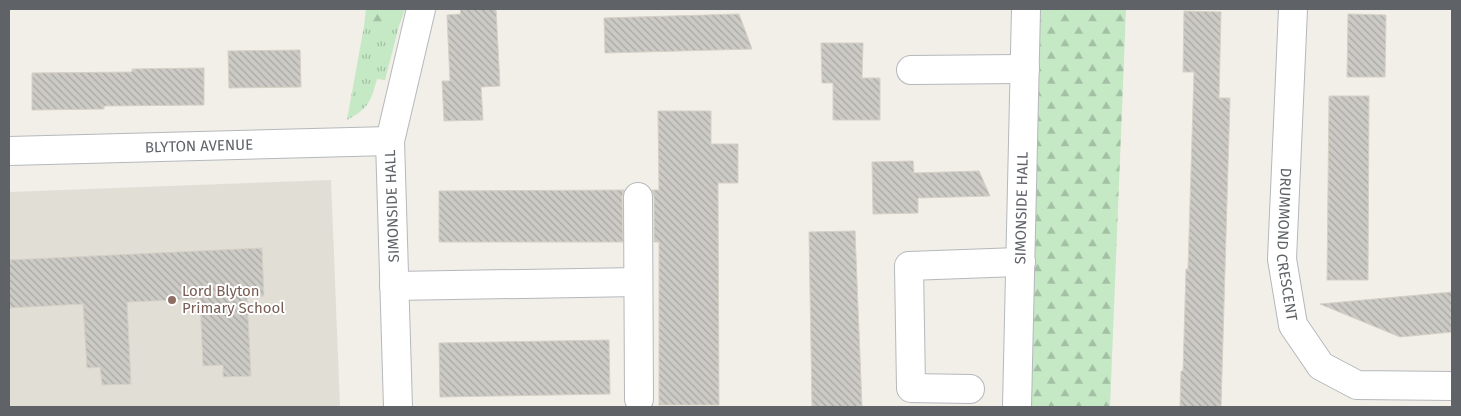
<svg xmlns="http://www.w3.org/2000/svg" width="1461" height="416" viewBox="0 0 1461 416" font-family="'Fira Sans',sans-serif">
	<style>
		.education { fill: #e1ded6 }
		.grass { fill: url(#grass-tufts) }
		.forest { fill: url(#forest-firs) }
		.building { fill: url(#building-back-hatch); stroke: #d6d1c6 }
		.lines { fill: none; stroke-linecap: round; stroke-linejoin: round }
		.street-casing { stroke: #b5b8bc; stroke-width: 30 }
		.street { stroke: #fff; stroke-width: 28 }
		.education-dot { fill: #8d6e63; stroke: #fff; stroke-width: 2 }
		.labels { text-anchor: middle; stroke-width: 4; stroke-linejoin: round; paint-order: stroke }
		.street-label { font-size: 15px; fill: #5f6368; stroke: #fff }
		.education-label { font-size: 15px; fill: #785e54; stroke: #fff; text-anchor: start }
	</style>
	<defs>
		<pattern id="grass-tufts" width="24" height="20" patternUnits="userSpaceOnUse" patternTransform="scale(1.25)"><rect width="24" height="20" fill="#c5e8c5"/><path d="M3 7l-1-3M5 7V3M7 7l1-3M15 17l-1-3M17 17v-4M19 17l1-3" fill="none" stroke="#a3c0a4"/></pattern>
		<pattern id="forest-firs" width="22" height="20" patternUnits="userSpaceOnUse" patternTransform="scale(1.25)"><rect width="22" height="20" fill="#c5e8c5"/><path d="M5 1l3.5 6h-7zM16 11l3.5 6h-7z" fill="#a3c0a4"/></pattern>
		<pattern id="building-back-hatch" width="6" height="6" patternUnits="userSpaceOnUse" patternTransform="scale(1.25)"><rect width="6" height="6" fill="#cccac5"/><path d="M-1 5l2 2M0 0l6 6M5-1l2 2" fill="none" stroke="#a9a8a4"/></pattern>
	</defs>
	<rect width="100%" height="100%" fill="#f1efe8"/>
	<polygon class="education" points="331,180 340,407 9,407 9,192"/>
	<path class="grass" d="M364,26H399L385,80L377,79C371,101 369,108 347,120Z"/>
	<g class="forest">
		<polygon points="366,9 405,9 399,26 364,26"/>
		<polygon points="1026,9 1126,9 1110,407 1017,407"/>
	</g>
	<g class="building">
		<polygon points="460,9 496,9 500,86 481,87 483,120 444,121 442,81 450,81 447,15 461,14"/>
		<polygon points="1184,11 1221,12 1219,98 1230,98 1221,407 1180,407 1181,371 1183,371 1186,269 1188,269 1194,72 1183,72"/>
		<polygon points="739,14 752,49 605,53 604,18"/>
		<polygon points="1348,14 1386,15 1385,77 1347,77"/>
		<polygon points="821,43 863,43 862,78 880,78 880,120 833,120 833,83 822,83"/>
		<polygon points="300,50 301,87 229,88 228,51"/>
		<polygon points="204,68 204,105 104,106 104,109 32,110 32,73 132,72 132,69"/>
		<polygon points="1329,96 1369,96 1368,280 1327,280"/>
		<polygon points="658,111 711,111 711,144 738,144 738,183 718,183 719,405 659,405 659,242 654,242 654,197 652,190 659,190"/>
		<polygon points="913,161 914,173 979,171 990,196 918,198 918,213 873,214 872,162"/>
		<polygon points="624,190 622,197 623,242 439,242 439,191"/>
		<polygon points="855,231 862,407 812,407 809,232"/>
		<polygon points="262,248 264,296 247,297 251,376 223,377 223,365 203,366 200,299 127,302 131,384 102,385 100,367 87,368 83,304 9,308 9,260"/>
		<polygon points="1452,292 1452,332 1400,337 1320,304"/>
		<polygon points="609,340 610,394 440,397 439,343"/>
	</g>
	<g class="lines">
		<g class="street-casing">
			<g id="street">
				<path id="s1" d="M1293,9L1282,259L1293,325L1321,366L1357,385L1452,386"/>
				<polyline points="911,70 1025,69"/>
				<path id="s2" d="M9,151L390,141"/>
				<polyline points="638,197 639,399"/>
				<polyline points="394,286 638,282"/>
				<polyline points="970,389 911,388 909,266 1021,262"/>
				<polyline points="398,407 390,141 421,9"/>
				<path id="s3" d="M1017,407L1026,9"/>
			</g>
		</g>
		<use href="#street" class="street"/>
	</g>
	<circle class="education-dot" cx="172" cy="300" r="5"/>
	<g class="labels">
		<g class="street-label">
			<text dy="5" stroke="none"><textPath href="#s2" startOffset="190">BLYTON AVENUE</textPath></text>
			<text transform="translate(392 206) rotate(-92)" y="5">SIMONSIDE HALL</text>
			<text dy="5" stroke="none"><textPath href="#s3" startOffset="199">SIMONSIDE HALL</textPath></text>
			<text dy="5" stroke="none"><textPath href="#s1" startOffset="236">DRUMMOND CRESCENT</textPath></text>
		</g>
		<g class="education-label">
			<text x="182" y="296">Lord Blyton<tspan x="182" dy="17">Primary School</tspan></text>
		</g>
	</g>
	<rect width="1461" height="416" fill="none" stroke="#5f6368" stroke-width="20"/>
</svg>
